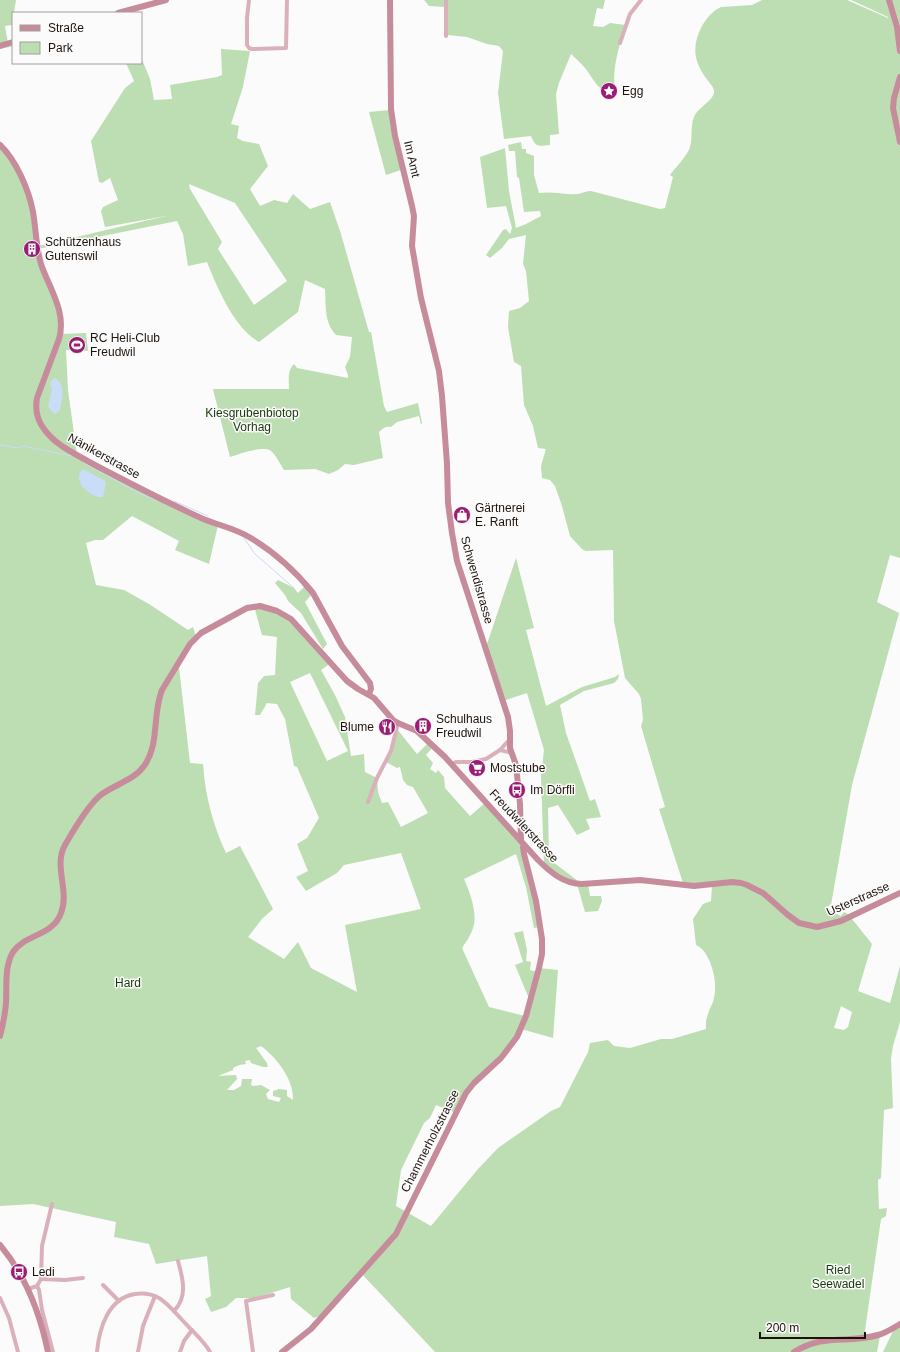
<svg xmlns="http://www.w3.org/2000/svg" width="900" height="1352" viewBox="0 0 900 1352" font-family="Arial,sans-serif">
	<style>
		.green { fill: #bdddb3; fill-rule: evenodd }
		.water { fill: #c9dcf8 }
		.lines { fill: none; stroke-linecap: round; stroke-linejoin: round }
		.stream { stroke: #c9dcf8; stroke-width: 1 }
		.street { stroke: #dab1bb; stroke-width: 4 }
		.secondary { stroke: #c68c9b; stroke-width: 6 }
		.labels { text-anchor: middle; stroke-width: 3; stroke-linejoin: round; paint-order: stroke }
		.poi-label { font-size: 12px; fill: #1e130b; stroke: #fbfbfb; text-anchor: start }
		.street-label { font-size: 12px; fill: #1e130b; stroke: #fbfbfb }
		.park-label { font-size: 12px; fill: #173909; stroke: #fbfbfb }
	</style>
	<rect width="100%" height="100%" fill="#fbfbfb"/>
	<g class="green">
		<polygon points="0,0 16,0 12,25 5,26 8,43 13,42 13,46 0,49"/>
		<path d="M424,0H605L603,9L597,8L593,26L603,27L610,23L626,25C620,43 609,76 617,94C597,92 596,82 585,68C581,63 576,59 571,54L559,83L556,94L559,134L550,135V145C538,146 536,148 531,136L504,139L498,93L503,51L499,46L487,44L467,37L447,35L445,7L429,6Z"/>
		<path d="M762,0H847L888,18V17L851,0H900V558L890,555L877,602L899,613L852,785L831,905L830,904L827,909L841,916L844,912L848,914L872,944L858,991L890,1003L900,966V1022L893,1046L891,1059L893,1108L884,1110L881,1178L878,1180L879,1209L887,1208L886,1216L881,1219L864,1337L900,1324V1352H883L893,1331L880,1336L877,1352H435L361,1273L323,1315L314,1318L291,1299L290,1287L255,1298H236L226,1307L211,1312L205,1299L211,1296L207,1256L156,1264L149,1244L114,1237L116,1222L33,1204L0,1206V145L4,148L30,199L38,246L166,216L105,227L101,211L103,207L118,200L110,178L102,183L99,182L91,141L125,88L134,81L126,63H141V57L150,79L154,100L172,99L170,85L217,77L222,75L221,49L250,51L243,87L231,124L239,126L237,138L243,141L259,144L268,166L250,189L260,206L274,200L287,203L293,194L310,209L330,202L341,234L369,332H371L384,406L387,412L418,403L422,423L421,425L419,416L397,422L391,427C386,426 383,428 379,432L383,458L354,465L345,464L338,470L329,474L315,469L284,470C280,464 276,455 271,451C264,445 239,454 230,457L213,389H289C289,379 287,371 294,364L297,368L348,378V375L345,367L350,357L352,337L336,335C324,322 326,306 325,289L305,280L298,312L259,342C234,328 217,287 207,262L188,266L183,234L177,221L38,249L58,305L61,334L86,333L88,351L66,350L68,390L77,455L218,525L209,564L175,550L179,541L132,516L103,540H95L86,543L96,585L124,590L149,604L188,630L193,627L196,637L179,667L190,763L203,764C205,795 213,825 226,853L240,846L273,909L262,919L248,937L284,959L298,942L311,968L357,992L345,925L421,909L401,853L344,865L337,873L306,891L296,877L308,871L297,844L307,838L319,818L297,767L294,766L285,719L277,704L267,703L260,715H255L258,683L264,676L275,675L277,637L262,635L254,606L283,614L331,663L321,670L335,695L345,717L351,756L364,754L365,772L377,778L378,792L382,803L388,802L401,827L428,813L413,787L407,785L403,780L400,767L397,768L386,762L397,729L417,754L429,742L434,746L426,755L433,763L430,769L436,773L438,770L444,777L445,788L470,816L486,802L519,841L523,850L540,927L534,928L526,887L516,854L464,879C470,892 478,914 473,928C471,935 466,942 462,948L489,1007L525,1016L530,1001L515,965L523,962L514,933L523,931L527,950L526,961L531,962L530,970L537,972L539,968L558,970L553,1038L521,1029L517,1037L478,1079L456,1113L436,1105L430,1118L424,1123L401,1170L396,1206L431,1226L478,1169L498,1148L551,1111L560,1107L588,1052L590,1043L608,1040L614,1046L630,1048L661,1039H672L706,1029C705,1018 709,1011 713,1002C717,988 715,975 710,962C706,954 704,949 696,945L693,919L703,904L711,901L712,886H684L659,809L665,807L641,726L643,720L641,699L639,694L625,678L614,621L613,550L586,551L582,549L570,536L562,506L555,486L550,480L542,478L541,466L546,449L538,448L533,426L524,405L521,366L514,362L508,327L509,311L520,308L529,301L526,271L523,264L526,235L509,239L502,248L490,258L486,255L503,230L506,229L510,234L512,228L506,206L487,208L480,157L505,148L509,191L516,228L526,224L541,216L540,211L524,212L519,178L517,177L515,151H509L508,145L521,142L522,149H526V153L534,156V175L539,193C552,191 565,195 578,194C583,193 586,191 591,191L660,209L665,208L673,177L670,175C675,168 688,155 690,147C693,138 690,126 694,117C697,108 715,100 714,91C714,87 708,81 706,78C693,60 692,45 702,26C707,18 712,11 721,7L752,5ZM189,184L235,203L287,281L254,305L218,249L222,242L190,189ZM310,673L348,751L327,761L290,682ZM841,1006L852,1012L848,1027L844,1030L834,1028ZM261,1046C277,1058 294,1080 293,1100L287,1096V1090L279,1089L273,1091V1096L281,1098L279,1102L268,1099L266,1094L270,1090L261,1085L253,1086L251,1085L252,1079H242L241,1086L234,1090H227L237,1079L236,1075L218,1076L233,1070V1068L239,1065L246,1064L245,1061L250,1060L251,1063L263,1067H268L267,1063L256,1048Z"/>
		<polygon points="389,110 401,170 386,175 369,112"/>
		<polygon points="516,558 534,628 526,630 546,706 582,687 615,677 619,674 618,679 614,683 584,691 560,705 566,733 590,801 595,799 601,817 586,819 590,829 577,835 558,805 548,808 549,859 582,884 588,884 590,896 601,896 602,901 598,911 585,912 577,884 544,866 541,776 544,750 527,693 503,701 487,644"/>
		<polygon points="278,580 294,588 298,593 306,585 313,593 305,602 327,644 323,649 301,613 288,601 285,595 275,583"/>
	</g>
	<g class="water">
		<path d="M55,378C66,384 62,400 60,410L56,414L52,412L48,406L52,389L50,384L52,380Z"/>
		<path d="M83,469L104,480L106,483L103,497C94,499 79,487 79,478C79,474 81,471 83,469Z"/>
	</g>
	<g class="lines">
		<g class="stream">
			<polyline points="0,445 18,448 23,446 72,456"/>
			<polyline points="84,463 137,492 157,501"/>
			<polyline points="174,501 208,516"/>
			<polyline points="244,538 255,554 294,588"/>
		</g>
		<g class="street">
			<polyline points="249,0 247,18 247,45 249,48 252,49 286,48 287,0"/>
			<polyline points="446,36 446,0"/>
			<polyline points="620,43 630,14 641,0"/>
			<polyline points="500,750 512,753"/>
			<polyline points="452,764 456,762 472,762 486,759 500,750 510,739"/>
			<polyline points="368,802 377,778 391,751 398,723"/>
			<polyline points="41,1279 65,1280 83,1278"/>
			<polyline points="103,1285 119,1301"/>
			<polyline points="37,1286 39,1290 42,1310 53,1352"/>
			<polyline points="28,1289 37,1286 41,1279 42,1246 52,1204"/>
			<polyline points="0,1298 9,1318 18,1352"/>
			<path d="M174,1311C188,1297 183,1279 178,1261"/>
			<path d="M97,1352C99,1329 108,1298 135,1294C143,1293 152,1294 159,1298C169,1304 177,1315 186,1324C194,1333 204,1341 210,1352"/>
			<polyline points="138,1352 143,1326 155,1296"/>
			<polyline points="180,1352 184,1341 192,1330"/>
			<polyline points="253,1352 246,1301 273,1295"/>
		</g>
		<g class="secondary">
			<polyline points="390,0 391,109 395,136 412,206 414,216 412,246 421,298 439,371 442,396 447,464 448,503 452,533 457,561 508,717 510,731 510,748 516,765 520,804 521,841"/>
			<polyline points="889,0 897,27 900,51"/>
			<polyline points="118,13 166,0"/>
			<polyline points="0,46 13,42"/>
			<polyline points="900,77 894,98 893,108 900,142"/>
			<path d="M0,145C16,160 29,190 33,212C36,229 36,247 41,264C49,288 67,312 59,339L37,398C35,409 37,420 44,429C56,446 76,454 93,464C129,483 164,501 201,518C217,525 234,528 249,537C273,551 296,572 313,593L342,646L370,683L371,689L369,694"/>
			<path d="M0,1036C3,1025 5,1014 6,1003C7,987 4,967 13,952C25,934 53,936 61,913C70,891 53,866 65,845C73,831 89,803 102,794C116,784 134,780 144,766C160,744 152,714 162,690L190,644L201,633L247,608L260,606L277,611L291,619L347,681L358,689L374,698L393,720L398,723L417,731L445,757L538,860C550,872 564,884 582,884L640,880L694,886L732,882L741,883L747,885L763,893L788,915L799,923L817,927L841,921L900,893"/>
			<path d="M0,1245C26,1276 40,1313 48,1352"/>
			<polyline points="282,1352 311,1329 396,1234 466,1093 474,1083 501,1058 517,1037 526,1016 539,968 542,954 542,939 536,901 524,854 523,847 524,845"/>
			<path d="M794,1352C824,1333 847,1344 878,1335C886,1333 893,1328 900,1324"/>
		</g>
	</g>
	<defs>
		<g id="sight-disc" transform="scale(0.9)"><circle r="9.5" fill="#9a1d75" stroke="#fbfbfb"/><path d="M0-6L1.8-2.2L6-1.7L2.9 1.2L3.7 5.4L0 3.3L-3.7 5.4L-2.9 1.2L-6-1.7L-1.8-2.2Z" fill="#fff"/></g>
		<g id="building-disc" transform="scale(0.9)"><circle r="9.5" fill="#9a1d75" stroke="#fbfbfb"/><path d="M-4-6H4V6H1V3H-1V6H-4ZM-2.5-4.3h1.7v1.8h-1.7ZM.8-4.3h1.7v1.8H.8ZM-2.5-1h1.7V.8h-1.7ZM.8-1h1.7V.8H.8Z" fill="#fff"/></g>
		<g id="stadium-disc" transform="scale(0.9)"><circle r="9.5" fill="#9a1d75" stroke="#fbfbfb"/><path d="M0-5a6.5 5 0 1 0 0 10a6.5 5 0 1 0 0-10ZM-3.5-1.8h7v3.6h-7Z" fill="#fff"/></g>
		<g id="shop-disc" transform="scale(0.9)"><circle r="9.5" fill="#9a1d75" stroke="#fbfbfb"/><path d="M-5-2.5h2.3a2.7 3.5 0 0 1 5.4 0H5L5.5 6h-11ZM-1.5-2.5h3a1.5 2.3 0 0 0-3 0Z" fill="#fff"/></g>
		<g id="restaurant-disc" transform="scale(0.9)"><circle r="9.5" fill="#9a1d75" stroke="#fbfbfb"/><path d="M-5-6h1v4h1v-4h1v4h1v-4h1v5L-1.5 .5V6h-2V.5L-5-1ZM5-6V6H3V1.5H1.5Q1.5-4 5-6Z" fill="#fff"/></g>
		<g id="supermarket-disc" transform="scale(0.9)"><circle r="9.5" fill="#9a1d75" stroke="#fbfbfb"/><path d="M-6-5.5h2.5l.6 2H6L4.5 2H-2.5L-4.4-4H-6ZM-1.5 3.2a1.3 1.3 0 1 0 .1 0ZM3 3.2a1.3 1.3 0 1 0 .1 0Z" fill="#fff"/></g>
		<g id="bus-disc" transform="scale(0.9)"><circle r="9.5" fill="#9a1d75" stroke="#fbfbfb"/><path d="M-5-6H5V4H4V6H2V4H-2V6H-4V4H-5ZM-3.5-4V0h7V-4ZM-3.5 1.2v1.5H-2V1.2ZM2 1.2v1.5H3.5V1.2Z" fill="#fff"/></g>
	</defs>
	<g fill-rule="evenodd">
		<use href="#sight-disc" x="609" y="91"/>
		<use href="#building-disc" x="32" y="249"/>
		<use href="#stadium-disc" x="77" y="345"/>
		<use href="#shop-disc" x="462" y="515"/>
		<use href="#building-disc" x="423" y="726"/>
		<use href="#restaurant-disc" x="387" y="727"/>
		<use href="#supermarket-disc" x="477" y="768"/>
		<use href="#bus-disc" x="517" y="790"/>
		<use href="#bus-disc" x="19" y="1272"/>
	</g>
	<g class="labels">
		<g class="poi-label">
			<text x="622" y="95">Egg</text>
			<text x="45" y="246">Schützenhaus<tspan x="45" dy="14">Gutenswil</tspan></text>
			<text x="90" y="342">RC Heli-Club<tspan x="90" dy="14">Freudwil</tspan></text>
			<text x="475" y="512">Gärtnerei<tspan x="475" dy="14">E. Ranft</tspan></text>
			<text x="436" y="723">Schulhaus<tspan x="436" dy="14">Freudwil</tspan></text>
			<text x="374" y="731" text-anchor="end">Blume</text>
			<text x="490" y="772">Moststube</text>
			<text x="530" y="794">Im Dörfli</text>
			<text x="32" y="1276">Ledi</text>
		</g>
		<g class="street-label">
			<text transform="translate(412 159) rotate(77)" y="4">Im Amt</text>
			<text transform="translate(104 456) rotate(29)" y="4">Nänikerstrasse</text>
			<text transform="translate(477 580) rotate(74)" y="4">Schwendistrasse</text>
			<text transform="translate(524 826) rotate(47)" y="4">Freudwilerstrasse</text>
			<text transform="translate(858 899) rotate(-24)" y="4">Usterstrasse</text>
			<text transform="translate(430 1141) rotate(-63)" y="4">Chammerholzstrasse</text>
		</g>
		<g class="park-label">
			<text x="252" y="417">Kiesgrubenbiotop<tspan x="252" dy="14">Vorhag</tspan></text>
			<text x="128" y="987">Hard</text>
			<text x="838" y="1274">Ried<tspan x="838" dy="14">Seewadel</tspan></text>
		</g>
	</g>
	<rect x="12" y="12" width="130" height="52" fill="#fbfbfb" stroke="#a39e9b"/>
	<rect x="20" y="25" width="20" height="6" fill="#c68c9b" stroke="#a39e9b"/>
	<text x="48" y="32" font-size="12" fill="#1e130b">Straße</text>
	<rect x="20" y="42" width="20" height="12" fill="#bdddb3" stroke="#a39e9b"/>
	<text x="48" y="52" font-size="12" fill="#1e130b">Park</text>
	<path d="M760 1332v6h105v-6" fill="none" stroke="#1e130b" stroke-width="2"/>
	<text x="766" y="1332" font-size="12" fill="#1e130b" stroke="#fbfbfb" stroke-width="3" paint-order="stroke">200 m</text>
</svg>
